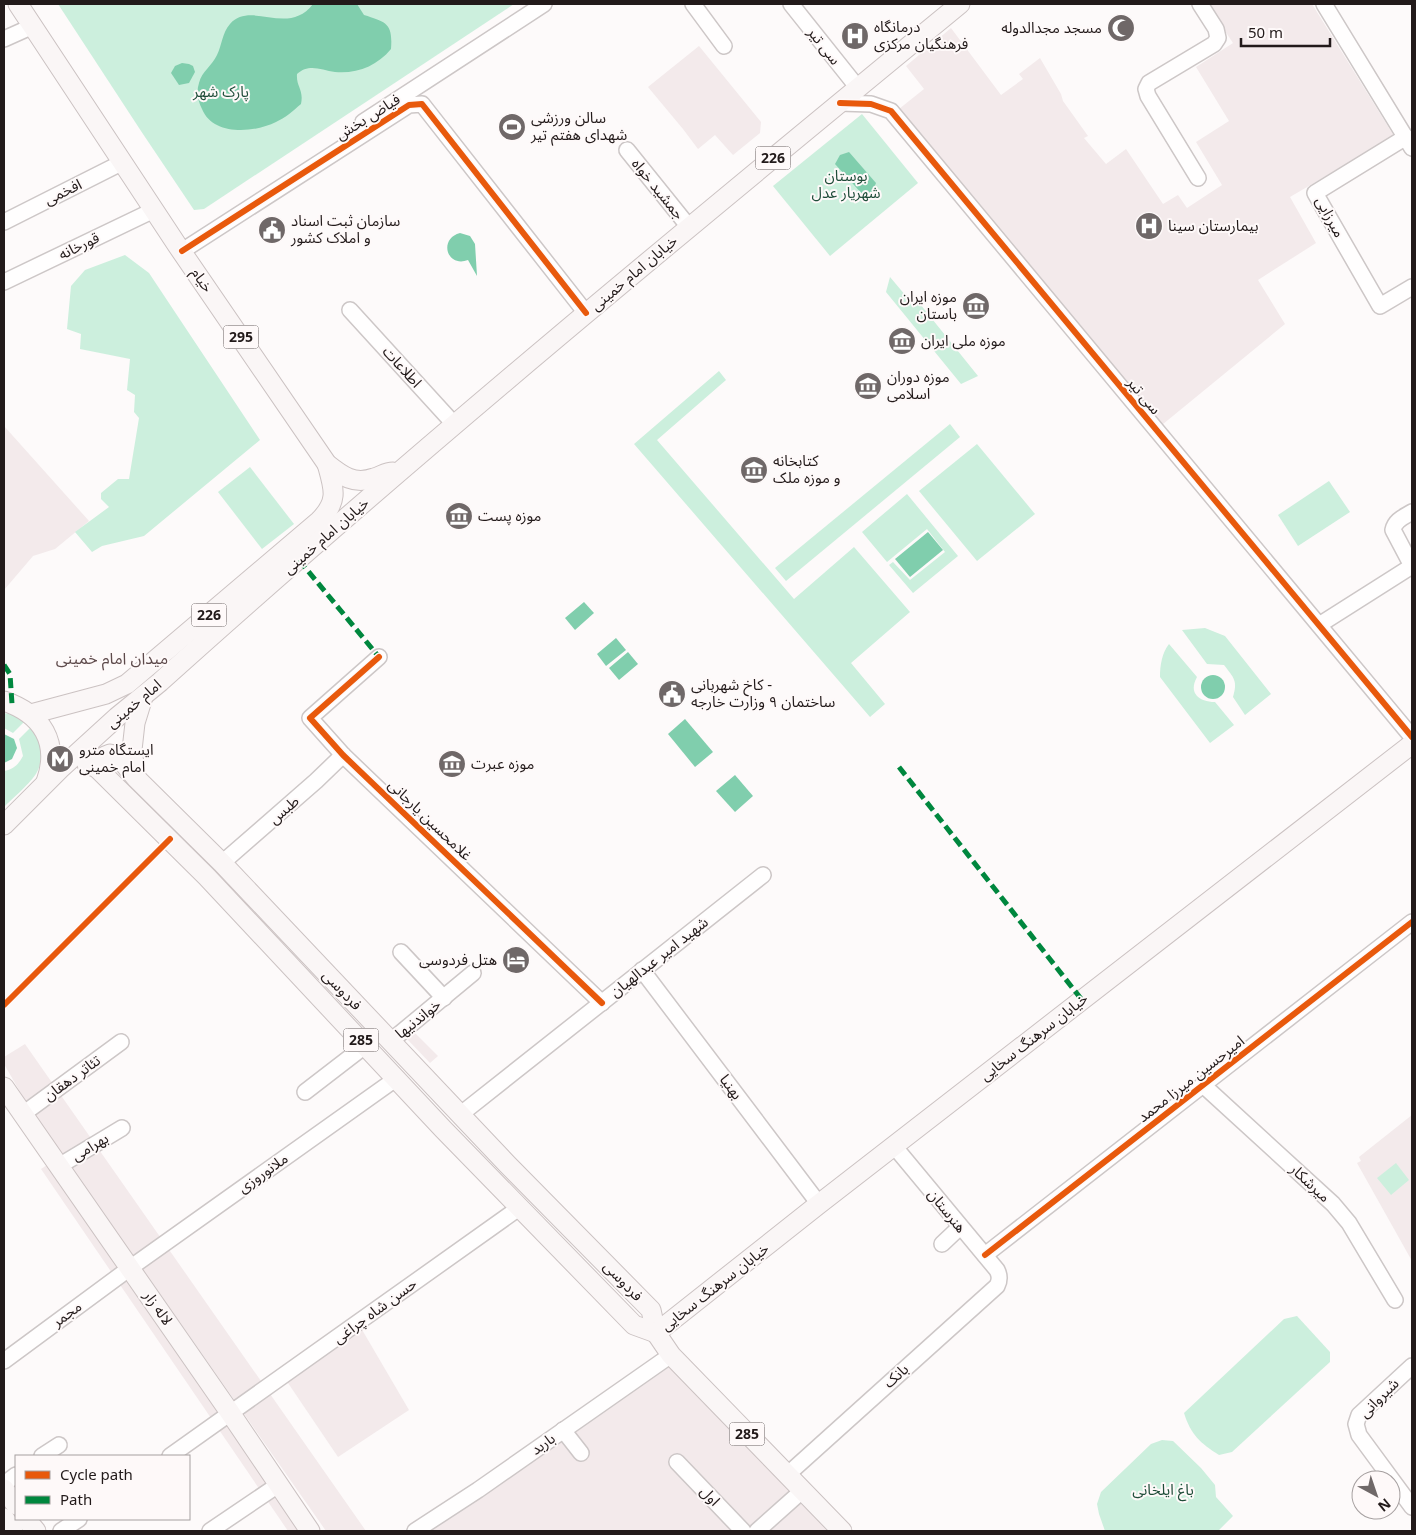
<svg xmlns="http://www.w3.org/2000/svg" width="1416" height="1535" viewBox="0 0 1416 1535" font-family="'Noto Sans','Noto Sans Arabic',sans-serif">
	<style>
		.built { fill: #f3eaeb }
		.green { fill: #ccefdd }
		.water { fill: #80cead }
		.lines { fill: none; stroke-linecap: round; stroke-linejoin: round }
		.minor-casing { stroke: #cdc7c7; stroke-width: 18 }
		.major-casing { stroke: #cbc2c2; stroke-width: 21 }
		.minor { stroke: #fffefe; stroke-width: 15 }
		.major { stroke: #faf6f6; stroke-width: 19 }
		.quiet { stroke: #00873e; stroke-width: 5; stroke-dasharray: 10 5; stroke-linecap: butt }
		.cycleway-casing { stroke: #fef9f9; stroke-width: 9 }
		.cycleway { stroke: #e8590c; stroke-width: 6 }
		.labels { text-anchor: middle; stroke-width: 4; stroke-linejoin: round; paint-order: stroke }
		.shield { fill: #fef9f9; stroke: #645d5d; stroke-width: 1 }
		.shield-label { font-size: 14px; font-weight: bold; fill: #221a1a }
		.poi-label { font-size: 15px; fill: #221a1a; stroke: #fef9f9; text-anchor: start }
		.street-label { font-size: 15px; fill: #221a1a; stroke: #fef9f9 }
		.park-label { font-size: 15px; fill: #1f4d39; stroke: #fef9f9 }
		.neighbourhood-label { font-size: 16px; fill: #5d4a4b; stroke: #fef9f9 }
	</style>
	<rect width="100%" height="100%" fill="#fdfafa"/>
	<g class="built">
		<polygon points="1207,4 1312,4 1394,136 1290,197 1316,243 1258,280 1285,324 1157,429 899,109 924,89 906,66 951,28 1001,95 1023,79 1019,74 1040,58 1061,94 1063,101 1088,136 1084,138 1106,164 1126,149 1163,204 1178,195 1187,208 1222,185 1196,142 1229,121 1196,67 1233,43"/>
		<polygon points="699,46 761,122 760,133 733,155 715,135 698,149 683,129 648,87"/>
		<polygon points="4,426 89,521 55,549 33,556 4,590"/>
		<polygon points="414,1032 438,1056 430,1063 407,1039 407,1037"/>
		<polygon points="25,1044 366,1531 326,1531 27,1104 4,1064 4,1057"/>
		<polygon points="1412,1115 1412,1261 1357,1163 1361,1161 1359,1157"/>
		<polygon points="50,1163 303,1531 288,1531 41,1169"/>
		<polygon points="361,1328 409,1410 338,1457 286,1380"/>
		<polygon points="671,1355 842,1531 419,1531"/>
	</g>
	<g class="green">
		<polygon points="58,4 514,4 204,209 194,210 141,131"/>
		<polygon points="862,114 918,183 830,256 773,186"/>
		<polygon points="125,255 149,273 260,440 144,536 102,546 92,552 75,532 109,507 101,499 101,493 118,479 129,479 139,418 134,412 135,395 127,390 130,359 80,349 81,334 67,329 71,286 85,270"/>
		<polygon points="890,277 911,302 916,299 978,376 961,384 886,292"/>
		<polygon points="719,371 726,380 657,440 794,599 854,547 910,612 851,663 885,704 870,717 634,444"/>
		<polygon points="950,424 960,437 786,581 775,568"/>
		<polygon points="977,444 1035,514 977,561 919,491"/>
		<polygon points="250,467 294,524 262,549 218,492"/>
		<polygon points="1329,481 1350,512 1298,546 1278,515"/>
		<polygon points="907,494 958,556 913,593 889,565 893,562 910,580 945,552 927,529 887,562 862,532"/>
		<path d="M1205,628L1225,636L1271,694L1245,715L1233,697C1238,681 1234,678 1224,665L1207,664L1182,630Z"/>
		<path d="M1169,644L1197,677C1188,693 1199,702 1215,702L1234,725L1210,743L1160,677C1160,665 1162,653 1169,644Z"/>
		<polygon points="4,713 14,715 24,722 13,733 4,728"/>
		<path d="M30,728C42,738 44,759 37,772C32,782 12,799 4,807V771C14,769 18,765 23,756L19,739Z"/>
		<polygon points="1396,1163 1409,1180 1391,1195 1377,1178"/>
		<path d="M1297,1316L1330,1352V1362L1232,1452L1219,1455C1200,1443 1191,1435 1184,1413L1284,1319Z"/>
		<polygon points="1162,1440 1173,1441 1201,1468 1215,1485 1216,1497 1233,1516 1218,1531 1105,1531 1099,1514 1097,1504 1101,1492 1151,1444"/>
	</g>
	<g class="water">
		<path d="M313,4H357L364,15C386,22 393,23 391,49C377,66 357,74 335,72C321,70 309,63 297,74C296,87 304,89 301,104C293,111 285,118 276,122C254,133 213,136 202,109C198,101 196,92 199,83C202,71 212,66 217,55C222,45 222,33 230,24C251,0 288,37 313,4Z"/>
		<polygon points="182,63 189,64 193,66 195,72 189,83 179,85 171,73 175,66"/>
		<polygon points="849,152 876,183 872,193 863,195 835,164 840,155"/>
		<path d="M460,233L470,236L475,244L477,276L468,260C447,268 438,239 460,233Z"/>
		<polygon points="928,532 943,550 910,577 895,559"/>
		<polygon points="584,602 594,613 575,630 565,618"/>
		<polygon points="616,638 626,650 606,666 597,654"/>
		<polygon points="628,652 638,664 619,680 609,668"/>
		<circle cx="1213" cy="687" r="12"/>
		<polygon points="685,719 713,752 695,767 668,734"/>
		<polygon points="4,734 14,739 17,748 12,759 4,763"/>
		<polygon points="735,775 753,796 735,812 716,791"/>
	</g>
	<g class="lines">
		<g class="minor-casing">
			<g id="minor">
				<polyline points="693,4 724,46"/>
				<polyline points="791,4 858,88"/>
				<polyline points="1324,4 1412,148"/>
				<polyline points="4,39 33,26"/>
				<polyline points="840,103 871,104 891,111 1412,737"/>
				<polyline points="363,122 544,4"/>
				<polyline points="1406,137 1315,193 1380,306 1412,287"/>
				<polyline points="627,150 689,227"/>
				<polyline points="1198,178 1148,96 1146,89 1149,83 1214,44 1218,38 1216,29 1200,4"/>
				<polyline points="4,222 123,162"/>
				<polyline points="182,251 409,105 422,104 586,313"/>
				<polyline points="4,282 154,210"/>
				<polyline points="350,310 454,424"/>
				<path d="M1412,512C1404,517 1395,520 1393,530L1412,566"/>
				<polyline points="1319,625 1412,566"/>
				<polyline points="379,657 310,718 343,755 602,1003"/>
				<polyline points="222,863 316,781 343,755"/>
				<polyline points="401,952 444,998"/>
				<polyline points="642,970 819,1204"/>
				<polyline points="391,1041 473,973"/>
				<polyline points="1203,1085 1333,1204 1349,1223 1395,1300"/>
				<polyline points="305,1092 366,1045"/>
				<polyline points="23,1114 121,1042"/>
				<polyline points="461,1114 763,875"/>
				<polyline points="59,1166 122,1128"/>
				<polyline points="942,1244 960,1227"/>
				<polyline points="985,1255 1412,922"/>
				<polyline points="4,1361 130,1268 397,1078"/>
				<polyline points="1412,1366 1359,1415 1356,1424 1359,1435 1412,1507"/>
				<polyline points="563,1430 581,1453"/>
				<polyline points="42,1456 59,1445"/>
				<polyline points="170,1456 519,1208"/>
				<polyline points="677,1462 743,1531"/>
				<path d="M787,1475L997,1286C1000,1280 1000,1276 997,1270L894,1146"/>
				<polyline points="4,1484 16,1475"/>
				<polyline points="61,1531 79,1519"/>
				<polyline points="210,1531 278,1485"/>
				<polyline points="415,1531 478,1490 671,1355"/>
				<polyline points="757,1531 803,1490"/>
			</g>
		</g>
		<g class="major-casing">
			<g id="major">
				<path d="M18,4L177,245L327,464C342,476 354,485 374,478C381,476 386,472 393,472"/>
				<path d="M4,701C42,714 60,742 46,782"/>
				<path d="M31,714L106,694L127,684L319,521C339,501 334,489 327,464"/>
				<polyline points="87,764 97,768 207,877 443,1129 634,1325 656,1333"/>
				<polyline points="97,768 105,756 110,754 116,756 121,760 136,778 222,863 508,1165 651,1310 656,1333 671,1355 842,1531"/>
				<polyline points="136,777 132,750 135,723 143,697"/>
				<path d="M4,825L60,769L117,717L160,682C420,448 690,226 960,4"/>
				<polyline points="4,1087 231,1414 310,1531"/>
				<polyline points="656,1333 819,1204 1412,744"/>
				<polyline points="4,1489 16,1505"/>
				<polyline points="4,1518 13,1531"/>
				<polyline points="26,1519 36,1531"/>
			</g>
		</g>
		<use href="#minor" class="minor"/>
		<use href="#major" class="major"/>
		<g class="quiet">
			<polyline points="299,560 379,657"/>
			<polyline points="4,665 10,674 12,704"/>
			<polyline points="899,767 1082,1000"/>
		</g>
		<g class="cycleway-casing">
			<g id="cycleway">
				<polyline points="840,103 871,104 891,111 1412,737"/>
				<polyline points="182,251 409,105 422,104 586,313"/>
				<polyline points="379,657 310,718 343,755 602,1003"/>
				<polyline points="4,1005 170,839"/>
				<polyline points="985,1255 1412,922"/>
			</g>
		</g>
		<use href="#cycleway" class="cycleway"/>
	</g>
	<defs>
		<g id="mosque-disc" transform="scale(1.4375)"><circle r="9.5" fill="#6f6868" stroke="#fef9f9"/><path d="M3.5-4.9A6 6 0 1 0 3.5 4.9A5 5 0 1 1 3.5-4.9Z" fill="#fff"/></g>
		<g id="hospital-disc" transform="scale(1.4375)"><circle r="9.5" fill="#6f6868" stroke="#fef9f9"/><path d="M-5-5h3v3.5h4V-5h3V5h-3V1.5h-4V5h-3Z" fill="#fff"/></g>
		<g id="stadium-disc" transform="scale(1.4375)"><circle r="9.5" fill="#6f6868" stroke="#fef9f9"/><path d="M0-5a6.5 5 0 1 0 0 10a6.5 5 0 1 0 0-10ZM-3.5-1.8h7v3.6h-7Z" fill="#fff"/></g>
		<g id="civic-disc" transform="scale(1.4375)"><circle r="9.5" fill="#6f6868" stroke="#fef9f9"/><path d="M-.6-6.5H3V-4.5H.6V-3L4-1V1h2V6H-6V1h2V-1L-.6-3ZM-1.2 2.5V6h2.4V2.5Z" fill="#fff"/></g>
		<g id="museum-disc" transform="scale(1.4375)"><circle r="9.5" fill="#6f6868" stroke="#fef9f9"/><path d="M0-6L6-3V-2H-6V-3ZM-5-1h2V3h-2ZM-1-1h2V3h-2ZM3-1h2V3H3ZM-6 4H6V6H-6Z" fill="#fff"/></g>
		<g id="metro-disc" transform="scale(1.4375)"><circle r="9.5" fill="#6f6868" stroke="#fef9f9"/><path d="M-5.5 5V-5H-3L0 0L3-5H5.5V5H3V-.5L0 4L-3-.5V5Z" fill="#fff"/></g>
		<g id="hotel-disc" transform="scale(1.4375)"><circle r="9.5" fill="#6f6868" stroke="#fef9f9"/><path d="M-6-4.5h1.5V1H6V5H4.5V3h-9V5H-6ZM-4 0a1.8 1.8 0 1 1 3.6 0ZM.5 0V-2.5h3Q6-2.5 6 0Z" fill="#fff"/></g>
	</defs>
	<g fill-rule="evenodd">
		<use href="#mosque-disc" x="1121" y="28"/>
		<use href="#hospital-disc" x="855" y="36"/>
		<use href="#stadium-disc" x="512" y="127"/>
		<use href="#hospital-disc" x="1149" y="226"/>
		<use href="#civic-disc" x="272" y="230"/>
		<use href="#museum-disc" x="976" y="306"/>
		<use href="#museum-disc" x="902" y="341"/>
		<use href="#museum-disc" x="868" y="386"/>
		<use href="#museum-disc" x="754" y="470"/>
		<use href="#museum-disc" x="459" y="516"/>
		<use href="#civic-disc" x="672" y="694"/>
		<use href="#metro-disc" x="60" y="759"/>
		<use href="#museum-disc" x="452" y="764"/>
		<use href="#hotel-disc" x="516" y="960"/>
	</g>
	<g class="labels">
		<g class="shield">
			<rect x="755.5" y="146.5" width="35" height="23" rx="4"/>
			<rect x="223.5" y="325.5" width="35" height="23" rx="4"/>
			<rect x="191.5" y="603.5" width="35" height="23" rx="4"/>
			<rect x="343.5" y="1028.5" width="35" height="23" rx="4"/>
			<rect x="729.5" y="1422.5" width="35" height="23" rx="4"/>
		</g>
		<g class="shield-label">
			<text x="773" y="163">226</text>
			<text x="241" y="342">295</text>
			<text x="209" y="620">226</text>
			<text x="361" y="1045">285</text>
			<text x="747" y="1439">285</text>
		</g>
		<g class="poi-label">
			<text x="874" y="32">درمانگاه<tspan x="874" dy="17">فرهنگیان مرکزی</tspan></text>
			<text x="1102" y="33" text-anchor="end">مسجد مجدالدوله</text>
			<text x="531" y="123">سالن ورزشی<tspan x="531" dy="17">شهدای هفتم تیر</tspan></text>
			<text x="291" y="226">سازمان ثبت اسناد<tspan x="291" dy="17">و املاک کشور</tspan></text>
			<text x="1168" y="231">بیمارستان سینا</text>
			<text x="957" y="302" text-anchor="end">موزه ایران<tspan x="957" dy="17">باستان</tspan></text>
			<text x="921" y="346">موزه ملی ایران</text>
			<text x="887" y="382">موزه دوران<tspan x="887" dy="17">اسلامی</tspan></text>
			<text x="773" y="466">کتابخانه<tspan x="773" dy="17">و موزه ملک</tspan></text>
			<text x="478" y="521">موزه پست</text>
			<text x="691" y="690">کاخ شهربانی -<tspan x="691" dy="17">ساختمان ۹ وزارت خارجه</tspan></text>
			<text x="79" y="755">ایستگاه مترو<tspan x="79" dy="17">امام خمینی</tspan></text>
			<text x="471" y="769">موزه عبرت</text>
			<text x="497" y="965" text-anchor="end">هتل فردوسی</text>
		</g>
		<g class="street-label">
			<text transform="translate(824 46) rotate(52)" y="5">سی تیر</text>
			<text transform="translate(368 117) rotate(-32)" y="5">فیاض بخش</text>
			<text transform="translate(658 189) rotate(51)" y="5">جمشید خواه</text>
			<text transform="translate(63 192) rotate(-26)" y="5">افخمی</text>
			<text transform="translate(1330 217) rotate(62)" y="5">میرزایی</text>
			<text transform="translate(79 246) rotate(-26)" y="5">قورخانه</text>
			<text transform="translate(634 273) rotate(-40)" y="5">خیابان امام خمینی</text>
			<text transform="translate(202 280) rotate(55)" y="5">خیام</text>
			<text transform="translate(402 367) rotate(48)" y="5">اطلاعات</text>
			<text transform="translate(1144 396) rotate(50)" y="5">سی تیر</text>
			<text transform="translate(326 536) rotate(-41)" y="5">خیابان امام خمینی</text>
			<text transform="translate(134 704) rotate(-40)" y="5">امام خمینی</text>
			<text transform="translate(284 810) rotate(-41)" y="5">طبس</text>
			<text transform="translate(430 820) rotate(44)" y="5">غلامحسین یارجانی</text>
			<text transform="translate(659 957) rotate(-38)" y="5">شهید امیر عبدالهیان</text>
			<text transform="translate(342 990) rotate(46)" y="5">فردوسی</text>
			<text transform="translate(418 1019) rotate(-39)" y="5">خواندنیها</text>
			<text transform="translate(1034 1037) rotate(-38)" y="5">خیابان سرهنگ سخایی</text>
			<text transform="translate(72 1078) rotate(-36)" y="5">تئاتر دهقان</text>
			<text transform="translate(1191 1079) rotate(-38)" y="5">امیرحسین میرزا محمد</text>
			<text transform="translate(731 1087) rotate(53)" y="5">بهنیا</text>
			<text transform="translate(90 1147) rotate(-31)" y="5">بهرامی</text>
			<text transform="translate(263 1173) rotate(-35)" y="5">ملانوروزی</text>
			<text transform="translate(1310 1183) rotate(43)" y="5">میرشکار</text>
			<text transform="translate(947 1211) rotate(51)" y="5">هنرستان</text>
			<text transform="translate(623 1281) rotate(46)" y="5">فردوسی</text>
			<text transform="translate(715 1287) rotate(-38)" y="5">خیابان سرهنگ سخایی</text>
			<text transform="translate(158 1308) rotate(55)" y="5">لاله زار</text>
			<text transform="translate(375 1311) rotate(-36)" y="5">حسن شاه چراغی</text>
			<text transform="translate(67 1314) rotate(-36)" y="5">مجمر</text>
			<text transform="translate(896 1376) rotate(-42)" y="5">بانک</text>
			<text transform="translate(1379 1398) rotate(-45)" y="5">شیروانی</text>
			<text transform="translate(543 1444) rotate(-35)" y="5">باربد</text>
			<text transform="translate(710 1496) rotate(47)" y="5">اول</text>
		</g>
		<g class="park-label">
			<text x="221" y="97">پارک شهر</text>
			<text x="846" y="181">بوستان<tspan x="846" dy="17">شهریار عدل</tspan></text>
			<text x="1163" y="1495">باغ ایلخانی</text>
		</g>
		<g class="neighbourhood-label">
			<text x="112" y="664">میدان امام خمینی</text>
		</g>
	</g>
	<rect width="1416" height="1535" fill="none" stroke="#221a1a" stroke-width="10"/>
	<rect x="15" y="1455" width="175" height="65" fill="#fef9f9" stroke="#a6a0a0"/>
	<rect x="25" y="1471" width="25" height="8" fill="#e8590c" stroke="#a6a0a0"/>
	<text x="60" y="1480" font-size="15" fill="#221a1a">Cycle path</text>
	<rect x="25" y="1496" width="25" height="8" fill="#00873e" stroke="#a6a0a0"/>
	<text x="60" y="1505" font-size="15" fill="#221a1a">Path</text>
	<g transform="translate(1376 1495) rotate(140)"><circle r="24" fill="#fef9f9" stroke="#a6a0a0"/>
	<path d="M0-4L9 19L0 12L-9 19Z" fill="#6f6868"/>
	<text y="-8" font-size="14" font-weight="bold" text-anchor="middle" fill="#221a1a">N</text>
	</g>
	<path d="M1241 38v8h89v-8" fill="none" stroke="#221a1a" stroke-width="2.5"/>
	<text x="1248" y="38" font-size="15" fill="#221a1a" stroke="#fef9f9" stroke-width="4" paint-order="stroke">50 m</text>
</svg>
